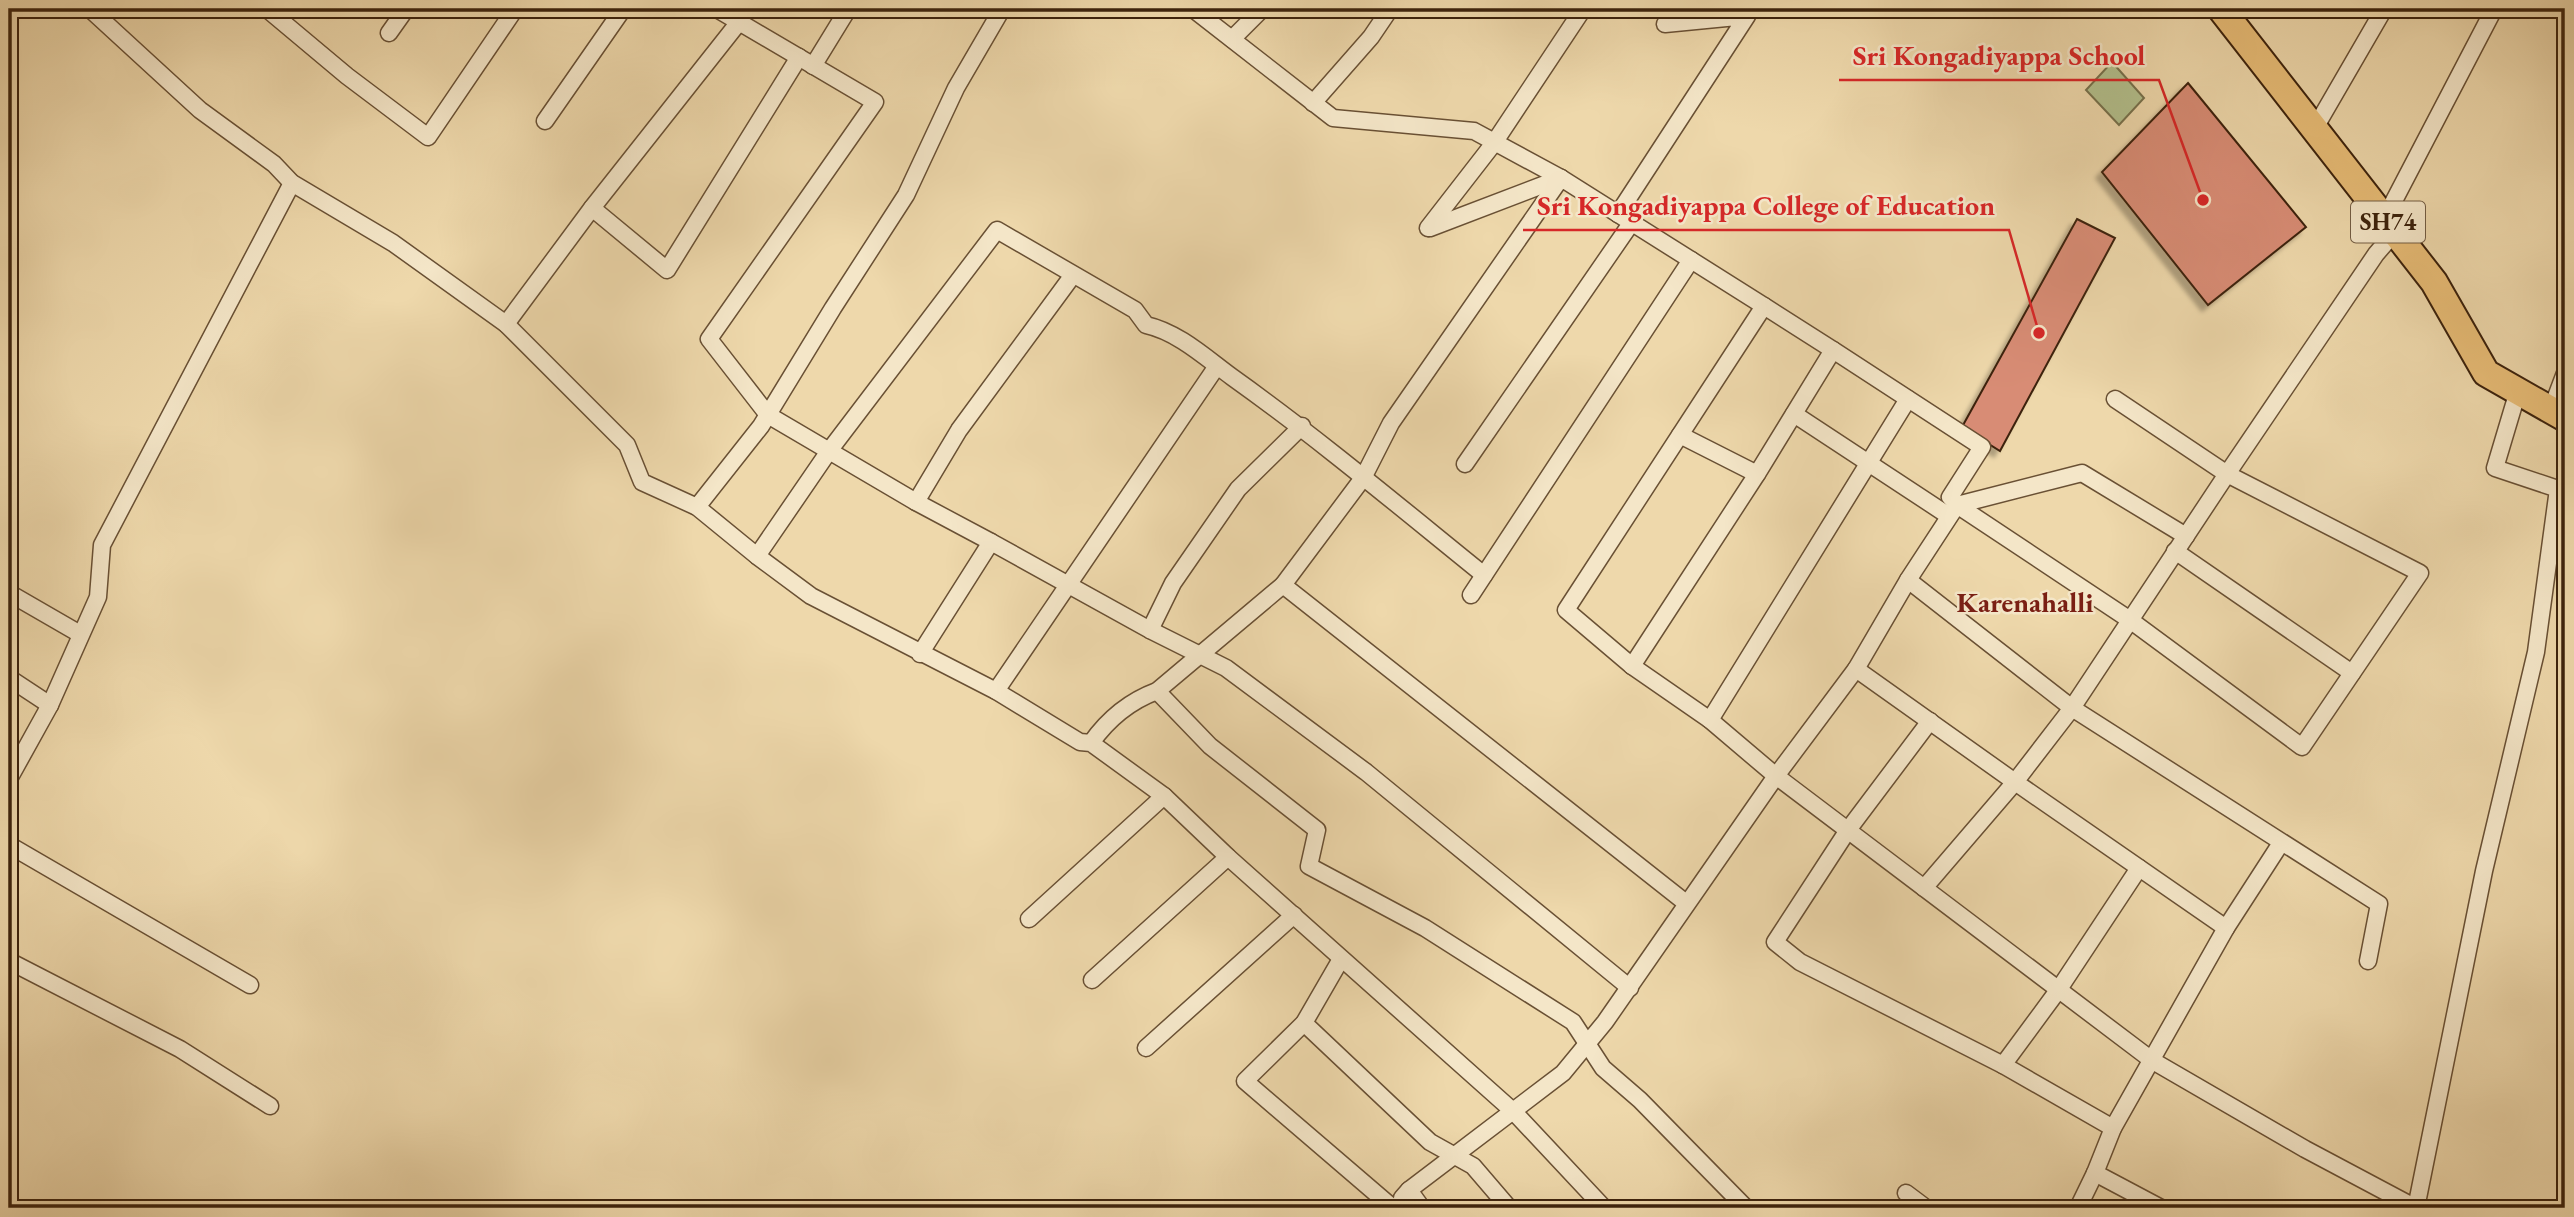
<svg xmlns="http://www.w3.org/2000/svg" width="2574" height="1217" viewBox="0 0 2574 1217" font-family="'EB Garamond',serif">
	<style>
		.green { fill: #b3c08d; stroke: #78724d; stroke-width: 2 }
		.building { fill: #d88c75; stroke: #3d230d; stroke-width: 2; filter: url(#shadow) }
		.lines { fill: none; stroke-linecap: round; stroke-linejoin: round }
		.minor-casing { stroke: #695034; stroke-width: 19 }
		.tertiary-casing { stroke: #695034; stroke-width: 24 }
		.primary-casing { stroke: #3d230d; stroke-width: 30 }
		.minor { stroke: #f4e6c8; stroke-width: 16 }
		.tertiary { stroke: #f4e6c8; stroke-width: 21 }
		.primary { stroke: #e7bc76; stroke-width: 26 }
		.labels { text-anchor: middle; stroke-width: 5; stroke-linejoin: round; paint-order: stroke }
		.shield { fill: #f4e6c8; stroke: #745e45; stroke-width: 2 }
		.shield-label { font-size: 24px; font-weight: bold; fill: #3d230d }
		.neighbourhood-label { font-size: 28px; font-weight: bold; fill: #7a1f14; stroke: #f4e6c8 }
		.leader { fill: none; stroke: #d62828; stroke-width: 2.5 }
		.callout-dot { fill: #d62828; stroke: #f4e6c8; stroke-width: 2.5 }
		.callout-label { font-size: 28px; text-anchor: middle; font-weight: bold; fill: #d62828; stroke: #f4e6c8; stroke-width: 5; stroke-linejoin: round; paint-order: stroke }
	</style>
	<defs>
		<filter id="shadow"><feDropShadow dx="-6" dy="6" stdDeviation="2" flood-color="#0004"/></filter>
	</defs>
	<rect width="100%" height="100%" fill="#eed8ab"/>
	<filter id="stains"><feTurbulence type="fractalNoise" baseFrequency=".00286" numOctaves="4"/><feColorMatrix values="0 0 0 0 .2 0 0 0 0 .09 0 0 0 0 .02 0 0 0 .5 -.17"/></filter>
	<radialGradient id="worn" r=".72"><stop offset=".6" stop-color="#630" stop-opacity="0"/><stop offset="1" stop-color="#630" stop-opacity=".3"/></radialGradient>
	<polygon class="green" points="2112,62 2144,98 2119,125 2086,90"/>
	<g class="building">
		<polygon points="2188,83 2306,227 2208,305 2102,172"/>
		<polygon points="2077,219 2115,238 2000,451 1962,427"/>
	</g>
	<g class="lines">
		<g class="minor-casing">
			<g id="minor">
				<polyline points="90,9 200,110 274,164 292,183 393,243 506,324 627,445 642,482 697,507 757,556 811,596 996,691 1080,742 1091,743 1164,796 1029,919"/>
				<polyline points="267,9 347,76 428,137 515,9"/>
				<polyline points="717,9 875,102 709,339 768,415 916,502 991,542 920,654"/>
				<polyline points="1193,9 1333,118 1474,131 1561,178"/>
				<polyline points="389,33 406,9"/>
				<polyline points="1232,39 1262,9"/>
				<polyline points="813,66 848,9"/>
				<polyline points="1313,103 1371,37 1390,9"/>
				<polyline points="545,121 623,9"/>
				<polyline points="2315,128 2384,9"/>
				<polyline points="592,208 667,270 799,57"/>
				<polyline points="1618,214 1747,16 1665,24 1676,9"/>
				<polyline points="2385,218 2494,9"/>
				<polyline points="1428,228 1494,143 1583,9"/>
				<polyline points="1430,228 1561,178"/>
				<polyline points="506,324 592,208 739,22 745,9"/>
				<polyline points="1833,350 1764,306 1566,610 1632,666 1710,720 1776,776 2153,1061 2305,1149 2416,1208"/>
				<polyline points="2115,399 2227,474 2420,573 2302,747 2130,620 1957,505 2082,473 2186,536"/>
				<polyline points="2551,410 2565,373"/>
				<polyline points="1794,414 1949,516"/>
				<polyline points="1680,435 1757,474"/>
				<polyline points="1465,464 1632,222"/>
				<polyline points="916,502 959,430 1073,275"/>
				<polyline points="697,507 761,426 833,308 906,195 956,88 1002,9"/>
				<polyline points="991,542 1150,630 1226,668 1366,772 1630,988"/>
				<polyline points="2175,551 2352,673"/>
				<path d="M757,556L829,451L997,230L1135,310L1146,325C1178,332 1206,358 1232,377C1319,439 1401,508 1484,575"/>
				<polyline points="1908,580 2072,708 2379,904 2368,961"/>
				<polyline points="9,593 80,634"/>
				<polyline points="1471,595 1691,260"/>
				<polyline points="1150,630 1173,583 1238,489 1302,426"/>
				<polyline points="1856,669 2015,782 1924,888"/>
				<polyline points="9,678 50,705"/>
				<polyline points="996,691 1217,366"/>
				<polyline points="1157,691 1210,746 1317,830 1309,866 1425,928 1573,1022 1603,1068 1640,1100 1746,1208"/>
				<polyline points="1710,720 1908,399"/>
				<polyline points="1930,721 1848,830 1775,942 1800,962 2003,1065 2113,1128"/>
				<path d="M1091,743C1108,719 1130,701 1157,691L1283,585"/>
				<polyline points="9,779 50,705 98,597 102,545 292,183"/>
				<polyline points="1164,796 1228,857 1514,1112 1604,1208"/>
				<polyline points="9,845 250,985"/>
				<polyline points="1686,903 1283,585 1363,478 1391,423 1561,178 1764,306"/>
				<polyline points="2226,928 2015,782 2072,708 2227,474 2376,254 2395,232"/>
				<polyline points="1341,959 1304,1023 1245,1081 1393,1208"/>
				<polyline points="9,961 180,1049 270,1106"/>
				<polyline points="1092,980 1228,857"/>
				<polyline points="1304,1023 1430,1142 1473,1166 1509,1208"/>
				<polyline points="1146,1048 1294,915"/>
				<polyline points="2003,1065 2059,989 2139,868"/>
				<polyline points="2095,1173 2161,1208"/>
				<polyline points="1409,1190 1563,1073 1605,1022 1776,776 1856,669 1908,580 1957,505 1950,497 1982,447 1833,350 1757,474 1632,666"/>
				<polyline points="1906,1193 1926,1208"/>
				<polyline points="1402,1198 1409,1190 1422,1208"/>
				<polyline points="2078,1208 2095,1173 2113,1128 2226,928 2281,843"/>
				<polyline points="2416,1208 2484,871 2536,652 2558,489 2495,468 2518,391"/>
			</g>
		</g>
		<g class="tertiary-casing">
			<polyline id="tertiary" points="9,10 12,9"/>
		</g>
		<g class="primary-casing">
			<polyline id="primary" points="2221,9 2434,282 2486,373 2565,418"/>
		</g>
		<use href="#minor" class="minor"/>
		<use href="#tertiary" class="tertiary"/>
		<use href="#primary" class="primary"/>
	</g>
	<g class="labels">
		<rect class="shield" x="2351" y="201.5" width="74" height="41" rx="5"/>
		<g class="shield-label">
			<text x="2388" y="230">SH74</text>
		</g>
		<g class="neighbourhood-label">
			<text x="2025" y="612">Karenahalli</text>
		</g>
	</g>
	<path class="leader" d="M2203 200L2159 80H1839M2039 333L2009 230H1523"/>
	<g class="callout-dot">
		<circle cx="2203" cy="200" r="7"/>
		<circle cx="2039" cy="333" r="7"/>
	</g>
	<g class="callout-label">
		<text x="1999" y="65">Sri Kongadiyappa School</text>
		<text x="1766" y="215">Sri Kongadiyappa College of Education</text>
	</g>
	<rect width="2574" height="1217" fill="none" stroke="#eed8ab" stroke-width="35"/>
	<rect x="10" y="10" width="2553" height="1196" fill="none" stroke="#3d230d" stroke-width="3.5"/>
	<rect x="18" y="18" width="2539" height="1182" fill="none" stroke="#3d230d" stroke-width="2"/>
	<rect width="100%" height="100%" filter="url(#stains)"/>
	<rect width="100%" height="100%" fill="url(#worn)"/>
</svg>
